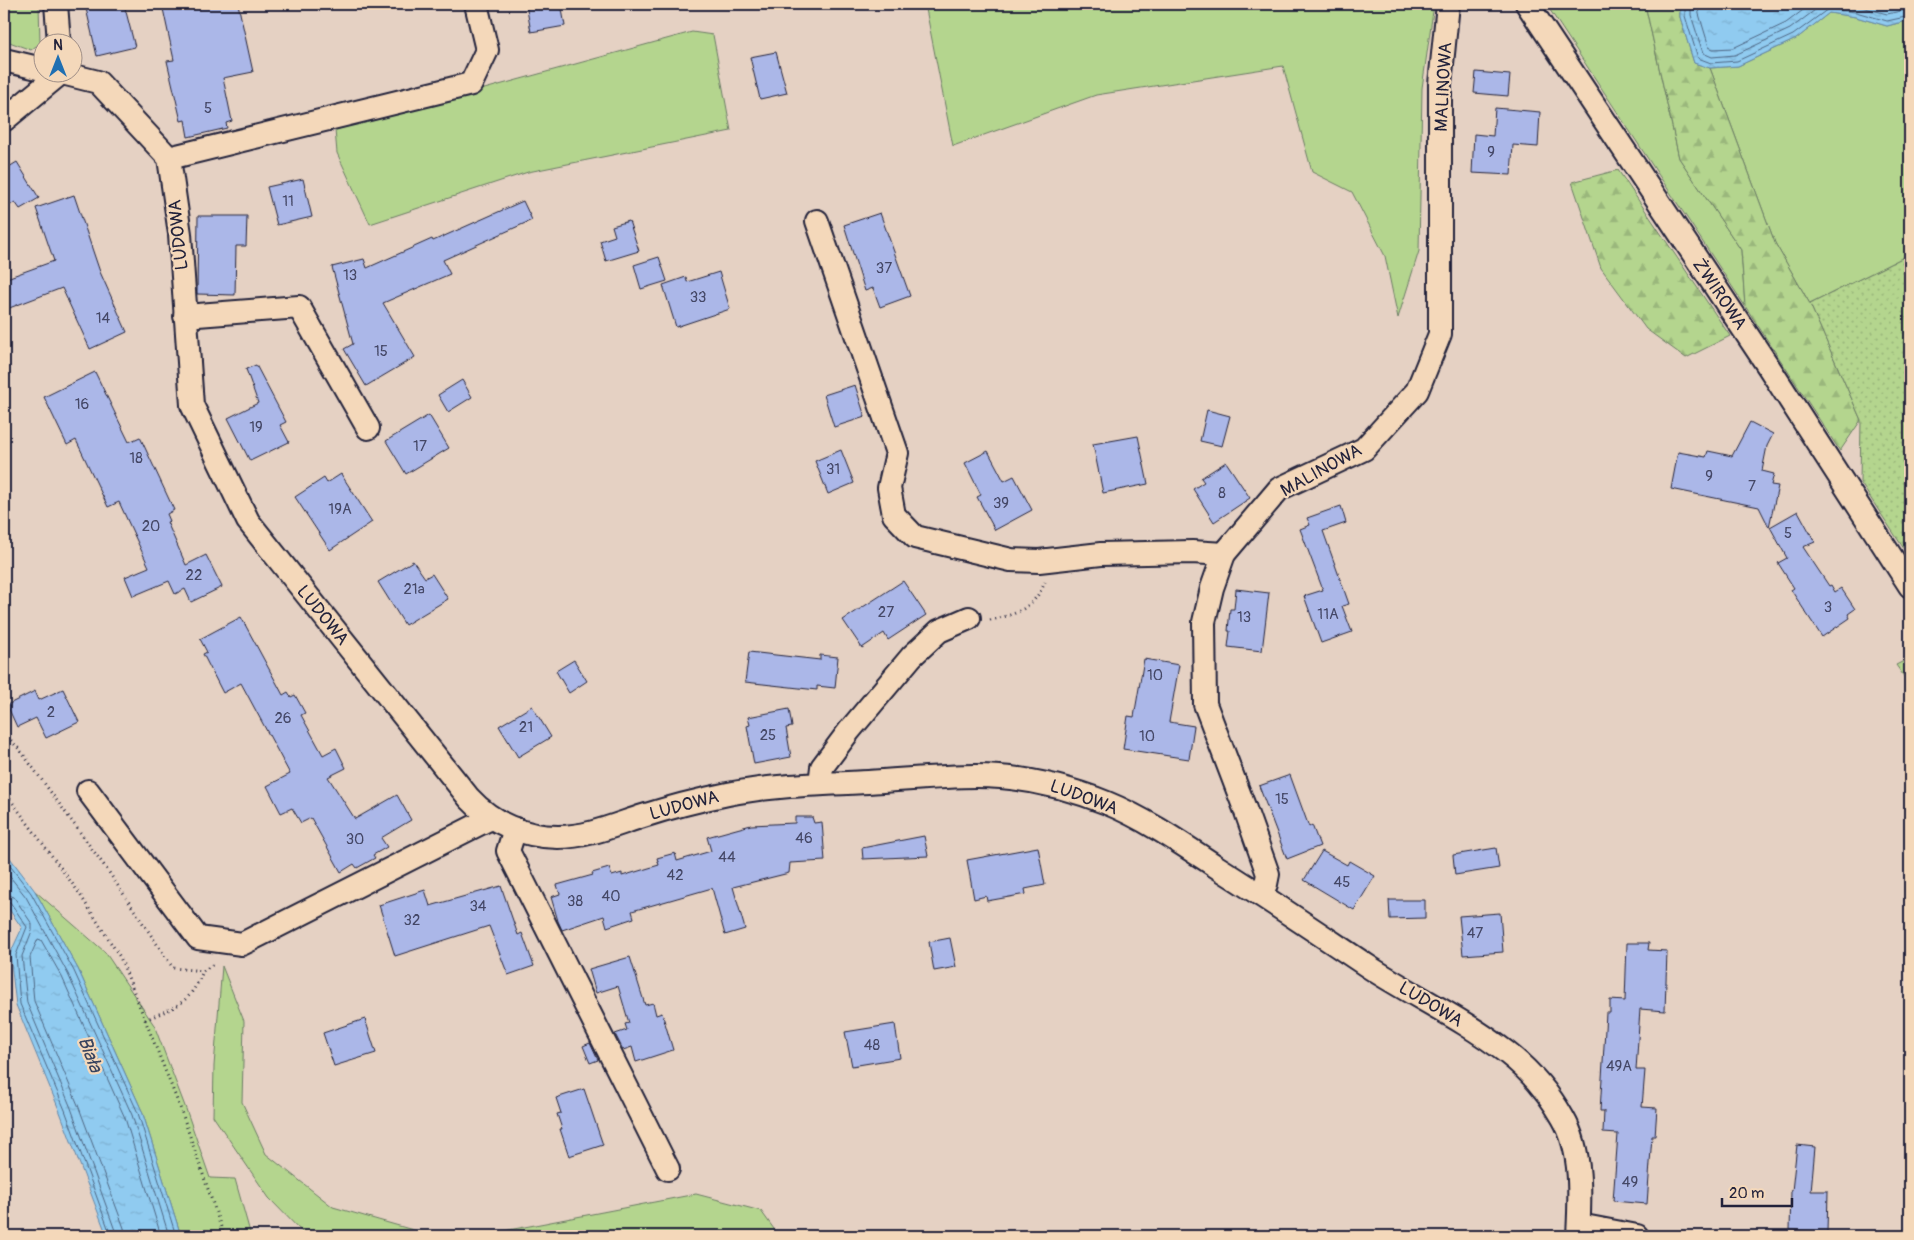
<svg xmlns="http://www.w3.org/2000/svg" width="1914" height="1240" viewBox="0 0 1914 1240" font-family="Pangolin,sans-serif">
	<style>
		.grass { fill: #b4d58e; stroke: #6b7c64 }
		.forest { fill: url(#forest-firs); stroke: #6b7c64 }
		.garden { fill: url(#garden-dots); stroke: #6b7c64 }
		.water { fill: url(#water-ripples); stroke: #6487a8 }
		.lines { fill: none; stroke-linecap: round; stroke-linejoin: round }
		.shore { stroke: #4e6683; stroke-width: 1 }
		.building { fill: #abb7e8; stroke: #22223b }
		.minor-casing { stroke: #22223b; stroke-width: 26 }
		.path { stroke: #22223b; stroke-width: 3; stroke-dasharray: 1 4; stroke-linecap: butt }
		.minor { stroke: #f4d8ba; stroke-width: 22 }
		.labels { text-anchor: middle; stroke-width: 4.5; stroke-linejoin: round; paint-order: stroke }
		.number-label { font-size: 15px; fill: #444766 }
		.street-label { font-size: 18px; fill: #22223b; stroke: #f4d8ba }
		.water-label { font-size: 19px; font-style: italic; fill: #38445f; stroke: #f4d8ba }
	</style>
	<defs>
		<pattern id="forest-firs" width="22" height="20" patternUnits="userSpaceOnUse" patternTransform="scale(1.25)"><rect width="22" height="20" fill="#b4d58e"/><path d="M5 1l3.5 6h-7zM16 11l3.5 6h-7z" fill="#9ab77b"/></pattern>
		<pattern id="garden-dots" width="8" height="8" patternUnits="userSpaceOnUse" patternTransform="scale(1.25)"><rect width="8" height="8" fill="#b4d58e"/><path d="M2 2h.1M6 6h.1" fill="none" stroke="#9ab77b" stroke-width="1.8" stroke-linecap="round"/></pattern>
		<pattern id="water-ripples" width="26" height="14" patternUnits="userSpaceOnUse" patternTransform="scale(1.25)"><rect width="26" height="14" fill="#90cbf0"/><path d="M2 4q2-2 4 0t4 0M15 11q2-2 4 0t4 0" fill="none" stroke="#7caecf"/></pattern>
	</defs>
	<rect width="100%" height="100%" fill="#e5d1c3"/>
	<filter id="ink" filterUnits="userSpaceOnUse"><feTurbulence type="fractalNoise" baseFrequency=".02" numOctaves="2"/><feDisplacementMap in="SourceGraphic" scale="10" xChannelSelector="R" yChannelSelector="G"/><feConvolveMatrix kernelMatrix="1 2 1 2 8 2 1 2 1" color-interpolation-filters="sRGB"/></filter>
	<g filter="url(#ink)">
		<g class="grass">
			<polygon points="4,4 39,4 40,43 31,50 4,40"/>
			<polygon points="925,4 1434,4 1422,88 1419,251 1398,318 1385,256 1352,192 1312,172 1283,66 1096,95 953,146"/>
			<polygon points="1546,4 1645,4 1679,158 1741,250 1745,306"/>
			<polygon points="1829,13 1856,17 1887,26 1910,20 1910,254 1810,304 1775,243 1710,68 1738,66 1796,39"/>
			<polygon points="692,32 713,35 731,131 528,172 370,224 337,153 335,130"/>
			<polygon points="35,891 105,952 154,1025 186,1109 210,1178 235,1179 251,1236 181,1236 142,1111 78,969"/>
			<polygon points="222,966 244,1021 242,1102 266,1154 333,1207 420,1232 488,1234 696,1194 761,1211 779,1236 306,1236 269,1198 213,1116 214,1066"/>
		</g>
		<g class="forest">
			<polygon points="1645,4 1680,4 1680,17 1694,63 1710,68 1775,243 1810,304 1861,420 1840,451 1745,306 1741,250 1679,158"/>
			<polygon points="1618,170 1730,336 1686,358 1646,329 1601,268 1572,182"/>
			<polygon points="1910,658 1910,685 1896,665"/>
		</g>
		<polygon class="garden" points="1910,254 1910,558 1860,482 1861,420 1810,304"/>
		<g class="water">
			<polygon points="1680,4 1910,4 1910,20 1887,26 1856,17 1829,13 1796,39 1738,66 1710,68 1694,63 1680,17"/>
			<polygon points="4,850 35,891 78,969 142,1111 181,1236 107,1236 60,1112 16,1005 10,954 22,928 4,902"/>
		</g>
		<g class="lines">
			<g class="shore">
				<polyline points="1685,4 1685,16 1698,58 1711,63 1737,61 1793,35 1828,9 1856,12 1887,21 1910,16"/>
				<polyline points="1691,4 1691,15 1703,53 1712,57 1735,55 1790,29 1823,4"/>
				<polyline points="1698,4 1699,14 1709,47 1713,49 1733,48 1786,23 1811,4"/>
				<polyline points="1842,4 1858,6 1887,14 1910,9"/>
				<polyline points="4,858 31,893 74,971 138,1113 176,1236"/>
				<polyline points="4,869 26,897 68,974 132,1115 169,1236"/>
				<polyline points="4,893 14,897 32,924 32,931 22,956 27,1003 71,1108 117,1236"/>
				<polyline points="4,900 10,902 27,927 16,955 20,1004 65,1110 111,1236"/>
				<polyline points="125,1236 124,1228 78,1105 34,1001 30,957 38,939 41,940 62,977 125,1118 161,1236"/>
			</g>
		</g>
		<g class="building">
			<polygon points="85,4 124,4 135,47 97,56"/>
			<polygon points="162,4 184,4 185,7 202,4 238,4 253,72 223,78 232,121 226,123 227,128 188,137 185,120 181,121 167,61 174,60"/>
			<polygon points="526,4 561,4 565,26 531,32"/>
			<polygon points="776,52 787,93 760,99 750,57"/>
			<polygon points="1476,72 1510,75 1508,96 1474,93"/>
			<polygon points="1495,108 1540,112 1538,147 1513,145 1511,175 1472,173 1474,134 1493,136"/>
			<polygon points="17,162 39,198 20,209 15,202 4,209 4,170"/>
			<polygon points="303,179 312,217 277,225 267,187"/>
			<polygon points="74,195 100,272 127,332 90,349 62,288 4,310 4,279 54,261 36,208"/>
			<polygon points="523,201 532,220 443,260 450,274 383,303 415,357 366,386 344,349 353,344 332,267 364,259 367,268 432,239 433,241"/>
			<polygon points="880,213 910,296 880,307 873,288 865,291 844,225"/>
			<polygon points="198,216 247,216 246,246 236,246 235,295 197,294"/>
			<polygon points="629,221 639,251 606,261 600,241 615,236 612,226"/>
			<polygon points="659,257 667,281 641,289 634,265"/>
			<polygon points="719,272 730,309 676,327 663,285 686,277 687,282"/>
			<polygon points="256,365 286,422 280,425 289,442 250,461 228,418 258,403 246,369"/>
			<polygon points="95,372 129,442 140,437 174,510 167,514 170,521 167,522 186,565 206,555 222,587 191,602 185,589 175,594 169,581 133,596 125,577 149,567 119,502 108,507 76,440 67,445 44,397"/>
			<polygon points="462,380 472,397 448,412 438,395"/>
			<polygon points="855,385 865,417 834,427 824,395"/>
			<polygon points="1207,410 1230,416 1222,446 1200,441"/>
			<polygon points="429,415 449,448 406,474 386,441"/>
			<polygon points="1750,422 1773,434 1767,446 1762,471 1774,474 1771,485 1778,486 1769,527 1759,507 1671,489 1678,452 1706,457 1708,451 1732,456"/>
			<polygon points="1138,436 1148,484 1103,493 1093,444"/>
			<polygon points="841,450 854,483 828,494 815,461"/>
			<polygon points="988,451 1004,481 1014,476 1032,510 995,530 977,497 981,495 965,463"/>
			<polygon points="1226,462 1250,498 1214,522 1193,489 1204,482 1201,478"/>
			<polygon points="341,474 372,522 330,550 295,497 324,478 327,483"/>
			<polygon points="1341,506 1346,523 1323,531 1349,604 1342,606 1352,632 1321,643 1304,596 1323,590 1300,529 1310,525 1307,518"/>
			<polygon points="1798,511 1815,542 1803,547 1829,586 1831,585 1835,592 1841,588 1855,609 1848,614 1850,618 1822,637 1791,590 1794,588 1778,563 1787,558 1770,527"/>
			<polygon points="413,561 425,578 432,574 448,599 405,625 378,582"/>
			<polygon points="903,581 926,615 888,640 884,633 862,648 843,620"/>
			<polygon points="1236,589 1269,593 1262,651 1228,647 1230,631 1228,631 1230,609 1234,609"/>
			<polygon points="241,617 283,695 288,692 291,697 295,695 305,713 301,715 323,755 336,748 346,768 328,777 355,819 397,795 411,820 381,838 387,847 373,855 375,858 357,868 354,864 341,872 311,818 301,823 292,808 281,813 267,786 290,774 241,683 223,693 203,654 207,652 200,639"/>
			<polygon points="749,652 820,660 820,655 838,657 835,688 817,686 817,690 745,682"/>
			<polygon points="1144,659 1179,665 1169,722 1194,726 1189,759 1123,749 1128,716 1134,717"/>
			<polygon points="574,660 587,681 569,693 556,671"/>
			<polygon points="63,689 79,722 46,738 36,718 17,727 7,705 35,691 39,700"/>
			<polygon points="532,706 551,737 518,757 499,726"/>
			<polygon points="789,709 792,727 786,728 791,757 754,764 747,726 750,725 748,717"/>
			<polygon points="1290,775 1309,827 1312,825 1320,846 1287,859 1259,786"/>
			<polygon points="795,817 812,817 814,823 822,822 825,861 790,863 789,873 733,887 745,929 725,935 712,888 632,911 634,918 607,927 604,916 562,930 558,921 551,897 560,894 557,885 593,875 592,873 609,868 612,876 622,873 622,876 659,865 657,858 675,853 677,861 711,851 707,837 751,825 795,823"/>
			<polygon points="924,836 928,856 863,859 862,848"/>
			<polygon points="1038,847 1045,885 1025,889 1026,894 987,901 986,896 974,899 967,860"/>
			<polygon points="1496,848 1499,868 1455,875 1453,855"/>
			<polygon points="1322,851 1347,865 1349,861 1375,876 1354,910 1304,880"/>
			<polygon points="501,886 518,935 522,933 534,966 508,975 489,926 395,956 379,905 425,890 430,906"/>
			<polygon points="1389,900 1425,900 1425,918 1390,919"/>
			<polygon points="1500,913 1503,952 1463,955 1459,916"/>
			<polygon points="950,938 956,967 934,971 929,942"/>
			<polygon points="1627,943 1649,943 1648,950 1667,951 1665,1011 1640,1009 1636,1070 1645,1070 1642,1107 1657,1108 1655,1136 1652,1136 1647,1204 1613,1201 1618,1134 1603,1133 1604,1111 1600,1111 1606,1013 1610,1013 1610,1000 1625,1001"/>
			<polygon points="630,957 645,1005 653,1003 656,1015 662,1013 673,1050 636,1062 632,1047 623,1050 615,1034 627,1030 625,1024 629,1023 618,986 596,993 589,969"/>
			<polygon points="365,1019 376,1053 334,1066 323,1033"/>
			<polygon points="895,1024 900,1058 852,1066 845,1032"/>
			<polygon points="590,1043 598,1060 590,1063 583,1046"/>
			<polygon points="584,1089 603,1145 569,1156 560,1129 562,1129 557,1114 561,1113 556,1098"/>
			<polygon points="1797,1145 1815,1147 1811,1191 1828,1191 1827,1232 1790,1230 1791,1191 1792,1191"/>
		</g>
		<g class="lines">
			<g class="minor-casing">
				<g id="minor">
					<polyline points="56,4 59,42"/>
					<polyline points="1527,4 1768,366 1910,586"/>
					<polyline points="4,60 42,69"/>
					<path d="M58,72L98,82L169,158L180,234L192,405L248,521L469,798C492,823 524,837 558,837C588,837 615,825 643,816C671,807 699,800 728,794C774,785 821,784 868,782C904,780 940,776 976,776C1021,776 1064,786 1107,803C1146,819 1182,844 1217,867C1268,899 1318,933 1369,967C1414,996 1463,1019 1506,1052C1528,1069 1549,1093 1563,1118C1583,1152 1580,1198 1578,1236"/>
					<polyline points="4,120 62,72"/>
					<polyline points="169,158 471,84 487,50 476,4"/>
					<polyline points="817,221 897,453 889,488 894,515 915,537 1011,560 1039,561 1101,554 1192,552 1224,554"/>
					<polyline points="185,316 299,307 368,428"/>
					<polyline points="820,784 822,767 849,731 912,656 939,631 969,618"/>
					<polyline points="88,791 198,938 242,944 491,818"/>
					<polyline points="515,829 508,851 668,1169"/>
					<polyline points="1261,895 1266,884 1268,874 1245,809 1205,704 1204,622 1212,588 1224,554 1279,489 1364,449 1417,391 1440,334 1440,84 1448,4"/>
					<polyline points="1579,1225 1637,1236"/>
				</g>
			</g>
			<g class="path">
				<path d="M990,620C1016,615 1034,608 1045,582"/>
				<polyline points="4,733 20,750 106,868 173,968 203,971 215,963"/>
				<polyline points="4,791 77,890 120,957 181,1110 224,1236"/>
				<path d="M145,1020C177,1006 189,1005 203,971"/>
				<polyline points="4,1235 4,1236"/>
			</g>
			<use href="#minor" class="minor"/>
		</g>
	</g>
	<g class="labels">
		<g class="number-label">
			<text x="208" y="113">5</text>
			<text x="1491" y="157">9</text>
			<text x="288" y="206">11</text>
			<text x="884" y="273">37</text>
			<text x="350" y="280">13</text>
			<text x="698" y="302">33</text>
			<text x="103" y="323">14</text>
			<text x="381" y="356">15</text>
			<text x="82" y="409">16</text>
			<text x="256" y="432">19</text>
			<text x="420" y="451">17</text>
			<text x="136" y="463">18</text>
			<text x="833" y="474">31</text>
			<text x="1709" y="481">9</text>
			<text x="1752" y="491">7</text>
			<text x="1222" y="498">8</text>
			<text x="1001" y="508">39</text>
			<text x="340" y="514">19A</text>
			<text x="151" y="531">20</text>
			<text x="1788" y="538">5</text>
			<text x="194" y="580">22</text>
			<text x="414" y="594">21a</text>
			<text x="1828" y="612">3</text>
			<text x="886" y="617">27</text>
			<text x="1328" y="619">11A</text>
			<text x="1244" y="622">13</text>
			<text x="1155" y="680">10</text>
			<text x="51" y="717">2</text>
			<text x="283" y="723">26</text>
			<text x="526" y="732">21</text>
			<text x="768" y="740">25</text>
			<text x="1147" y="741">10</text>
			<text x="1282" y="804">15</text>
			<text x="804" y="843">46</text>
			<text x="355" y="844">30</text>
			<text x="727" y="862">44</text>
			<text x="675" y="880">42</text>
			<text x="1342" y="887">45</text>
			<text x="611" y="901">40</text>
			<text x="575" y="906">38</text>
			<text x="478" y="911">34</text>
			<text x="412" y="925">32</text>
			<text x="1475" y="938">47</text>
			<text x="872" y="1050">48</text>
			<text x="1619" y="1071">49A</text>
			<text x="1630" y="1187">49</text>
		</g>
		<g class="street-label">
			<text transform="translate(1443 87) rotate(-87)" y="6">MALINOWA</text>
			<text transform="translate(178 235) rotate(-96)" y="6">LUDOWA</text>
			<text transform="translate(1720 294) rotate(56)" y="6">ŻWIROWA</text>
			<text transform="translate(1321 470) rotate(-29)" y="6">MALINOWA</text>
			<text transform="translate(323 615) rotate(51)" y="6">LUDOWA</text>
			<text transform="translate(1084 797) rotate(20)" y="6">LUDOWA</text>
			<text transform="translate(684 805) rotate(-15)" y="6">LUDOWA</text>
			<text transform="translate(1431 1004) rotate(31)" y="6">LUDOWA</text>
		</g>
		<g class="water-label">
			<text transform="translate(91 1054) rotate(69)" y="7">Biała</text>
		</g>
	</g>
	<rect width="1914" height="1240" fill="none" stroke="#f4d8ba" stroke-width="20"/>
	<rect x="10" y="10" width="1894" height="1220" fill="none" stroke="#22223b" stroke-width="2" filter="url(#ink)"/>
	<g transform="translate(58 58)"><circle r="24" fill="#f4d8ba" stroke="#a08f87"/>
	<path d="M0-4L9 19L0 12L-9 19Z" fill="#1f6fb2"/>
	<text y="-8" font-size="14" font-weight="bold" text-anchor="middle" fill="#22223b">N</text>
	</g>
	<path d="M1722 1198v8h70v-8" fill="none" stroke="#22223b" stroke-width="2.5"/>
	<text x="1729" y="1198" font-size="15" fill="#22223b" stroke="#f4d8ba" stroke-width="4" paint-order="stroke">20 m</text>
</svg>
